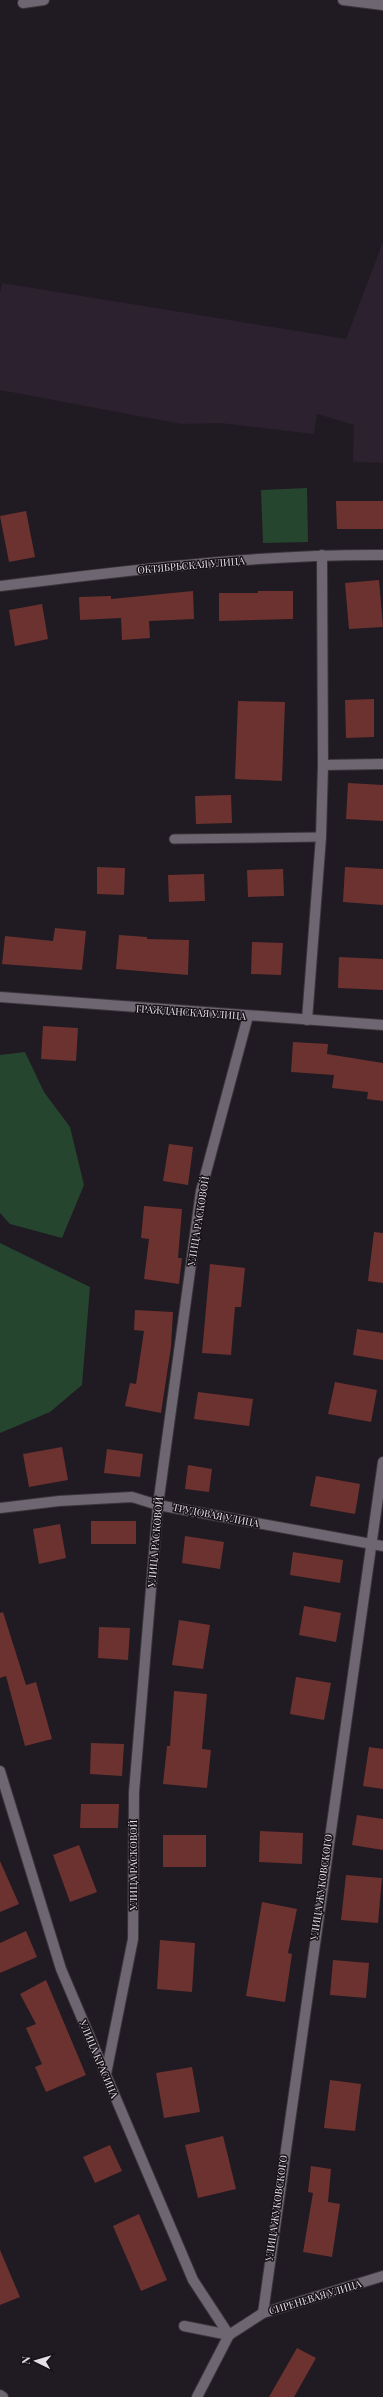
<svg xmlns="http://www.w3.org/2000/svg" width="383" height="2397" viewBox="0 0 383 2397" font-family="'Playfair Display',serif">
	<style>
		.built { fill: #2c212e }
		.green { fill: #26452e }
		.building { fill: #6c322f }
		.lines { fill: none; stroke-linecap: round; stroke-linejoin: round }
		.service-casing { stroke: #3a353b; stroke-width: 11 }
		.minor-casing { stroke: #3a353b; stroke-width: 12 }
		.tertiary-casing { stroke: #3a353b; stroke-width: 12 }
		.service { stroke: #6e6670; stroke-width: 9 }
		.minor { stroke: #6e6670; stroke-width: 10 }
		.tertiary { stroke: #6e6670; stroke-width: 10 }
		.labels { text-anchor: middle; stroke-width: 3; stroke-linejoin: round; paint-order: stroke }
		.street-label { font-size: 10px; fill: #e5e0e6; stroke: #171118 }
	</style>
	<rect width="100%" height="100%" fill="#201a22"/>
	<polygon class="built" points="383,242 383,463 353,462 354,425 317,414 314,434 220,423 181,424 0,390 0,293 2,283 346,339"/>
	<g class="green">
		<polygon points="307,488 308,542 263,543 261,490"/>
		<polygon points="25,1052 44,1092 70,1127 84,1185 62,1238 10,1224 0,1213 0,1055"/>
		<polygon points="0,1243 90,1287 82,1385 50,1412 0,1433"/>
	</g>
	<g class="building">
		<polygon points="336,501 383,501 383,529 337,529"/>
		<polygon points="26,511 35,557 9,562 0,516"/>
		<polygon points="379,580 383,627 349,629 345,583"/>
		<polygon points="193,591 194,619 149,621 150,638 122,640 121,618 80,620 79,597 111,596 111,599"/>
		<polygon points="258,591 293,591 293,619 219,621 219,593 258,593"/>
		<polygon points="42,604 48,639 15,646 9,610"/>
		<polygon points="374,699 374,737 346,738 345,700"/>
		<polygon points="238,701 285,702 282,781 235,779"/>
		<polygon points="348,783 383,785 383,821 346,819"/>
		<polygon points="231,795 232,823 196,824 195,796"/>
		<polygon points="97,867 125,868 124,895 97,894"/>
		<polygon points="345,867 383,869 383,905 343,902"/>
		<polygon points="283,869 284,896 248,897 247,870"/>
		<polygon points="204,874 205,901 169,902 168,875"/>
		<polygon points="55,928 86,931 82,970 2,964 5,936 53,941"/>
		<polygon points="119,935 147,937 147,939 189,940 188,975 116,969"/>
		<polygon points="252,942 283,943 281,975 251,974"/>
		<polygon points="339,957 383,959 383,990 338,988"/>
		<polygon points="43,1026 78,1028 76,1061 41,1059"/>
		<polygon points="293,1042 328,1044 327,1054 383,1063 383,1101 367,1099 368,1092 332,1088 334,1075 291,1072"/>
		<polygon points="169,1144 193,1147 188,1185 163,1181"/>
		<polygon points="144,1206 182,1209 178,1258 182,1258 179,1284 144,1279 149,1239 141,1238"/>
		<polygon points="374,1232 383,1233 383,1283 368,1281"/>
		<polygon points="210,1264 245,1268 241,1307 235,1307 231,1355 202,1353"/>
		<polygon points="135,1310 173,1312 171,1347 161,1413 125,1406 130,1383 136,1384 144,1331 134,1330"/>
		<polygon points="357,1329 383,1333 383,1360 353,1355"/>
		<polygon points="335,1382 377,1390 371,1422 328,1414"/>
		<polygon points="198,1392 253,1399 249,1426 194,1419"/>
		<polygon points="62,1447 68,1480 29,1487 23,1454"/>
		<polygon points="107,1449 143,1454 140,1477 104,1473"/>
		<polygon points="188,1465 212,1469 209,1492 185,1489"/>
		<polygon points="316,1476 360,1484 355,1514 310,1506"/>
		<rect x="91" y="1521" width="45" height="23"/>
		<polygon points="60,1524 66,1558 39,1564 33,1529"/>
		<polygon points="185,1536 224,1542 220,1569 182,1563"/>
		<polygon points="293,1552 343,1560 340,1583 290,1575"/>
		<polygon points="304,1606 341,1613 336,1642 299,1635"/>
		<polygon points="3,1612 26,1685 36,1682 52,1739 25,1746 6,1676 0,1678 0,1613"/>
		<polygon points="179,1620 210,1625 203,1669 172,1665"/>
		<polygon points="99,1627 130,1628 128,1660 98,1658"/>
		<polygon points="296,1677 331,1683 324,1720 290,1714"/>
		<polygon points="174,1691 207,1694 202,1749 211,1750 207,1788 163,1784 167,1746 170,1746"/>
		<polygon points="91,1743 124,1744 122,1776 90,1774"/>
		<polygon points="369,1747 383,1749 383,1789 363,1786"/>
		<polygon points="81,1804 119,1804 118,1828 80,1828"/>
		<polygon points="357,1815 383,1819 383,1850 352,1845"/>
		<polygon points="260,1831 303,1833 302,1864 259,1862"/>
		<rect x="163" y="1835" width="43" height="32"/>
		<polygon points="79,1845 97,1892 70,1902 53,1855"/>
		<polygon points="0,1861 19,1904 0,1912"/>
		<polygon points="346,1875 382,1878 378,1923 341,1920"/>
		<polygon points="262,1902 297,1909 288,1953 292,1954 285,2002 246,1996"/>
		<polygon points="26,1931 37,1957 0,1973 0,1943"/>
		<polygon points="160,1940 195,1943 192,1992 157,1989"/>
		<polygon points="333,1960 369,1963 366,1998 330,1995"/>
		<polygon points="46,1980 86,2075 46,2092 35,2067 42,2064 26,2028 36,2024 20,1994"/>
		<polygon points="192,2067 200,2112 164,2118 156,2073"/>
		<polygon points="330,2080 361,2084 355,2131 324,2128"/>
		<polygon points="223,2136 236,2189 198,2198 185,2145"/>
		<polygon points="110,2145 122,2171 95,2183 83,2157"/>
		<polygon points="311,2166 331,2169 328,2202 340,2204 332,2257 303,2252 313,2193 308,2192"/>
		<polygon points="139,2214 167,2280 141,2291 113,2226"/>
		<polygon points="0,2250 20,2297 0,2305"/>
		<polygon points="297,2348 316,2358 294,2397 269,2397"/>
	</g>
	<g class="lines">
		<g class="service-casing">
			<polyline id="service" points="174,839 321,837"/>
		</g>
		<g class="minor-casing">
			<g id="minor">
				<polyline points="343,0 383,5"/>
				<polyline points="23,3 44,0"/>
				<path d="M0,586C127,571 255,554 383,555"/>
				<polyline points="323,765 383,764"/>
				<polyline points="307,1020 321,837 323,765 322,555"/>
				<polyline points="0,1508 59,1501 132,1497 158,1505 383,1546"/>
				<polyline points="0,1771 61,1969 193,2280 229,2335"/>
				<polyline points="106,2074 133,1939 134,1792 158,1505 201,1191 248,1016"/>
				<polyline points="263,2313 383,1462"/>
				<polyline points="184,2326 229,2335"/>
				<polyline points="229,2335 263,2313 383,2276"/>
				<polyline points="0,2395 3,2397"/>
				<polyline points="197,2397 229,2335"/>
			</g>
		</g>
		<g class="tertiary-casing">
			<polyline id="tertiary" points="0,997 383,1025"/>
		</g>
		<use href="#service" class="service"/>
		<use href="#minor" class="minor"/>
		<use href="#tertiary" class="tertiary"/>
	</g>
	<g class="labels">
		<g class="street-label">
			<text transform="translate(191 565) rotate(-5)" y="4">ОКТЯБРЬСКАЯ УЛИЦА</text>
			<text transform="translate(191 1012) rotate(4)" y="4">ГРАЖДАНСКАЯ УЛИЦА</text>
			<text transform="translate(198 1221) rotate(-81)" y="4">УЛИЦА РАСКОВОЙ</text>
			<text transform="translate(216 1515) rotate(11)" y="4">ТРУДОВАЯ УЛИЦА</text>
			<text transform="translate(155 1542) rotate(-85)" y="4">УЛИЦА РАСКОВОЙ</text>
			<text transform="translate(133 1865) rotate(-90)" y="4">УЛИЦА РАСКОВОЙ</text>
			<text transform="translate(321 1887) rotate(-82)" y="4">УЛИЦА ЖУКОВСКОГО</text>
			<text transform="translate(99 2059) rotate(67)" y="4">УЛИЦА КРАСИНА</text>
			<text transform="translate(276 2208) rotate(-82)" y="4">УЛИЦА ЖУКОВСКОГО</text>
			<text transform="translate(315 2297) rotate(-17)" y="4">СИРЕНЕВАЯ УЛИЦА</text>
		</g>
	</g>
	<g transform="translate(36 2361) rotate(275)" stroke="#171118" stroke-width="3" paint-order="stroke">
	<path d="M0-3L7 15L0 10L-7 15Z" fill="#e5e0e6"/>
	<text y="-6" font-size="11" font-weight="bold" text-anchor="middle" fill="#e5e0e6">N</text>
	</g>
</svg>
